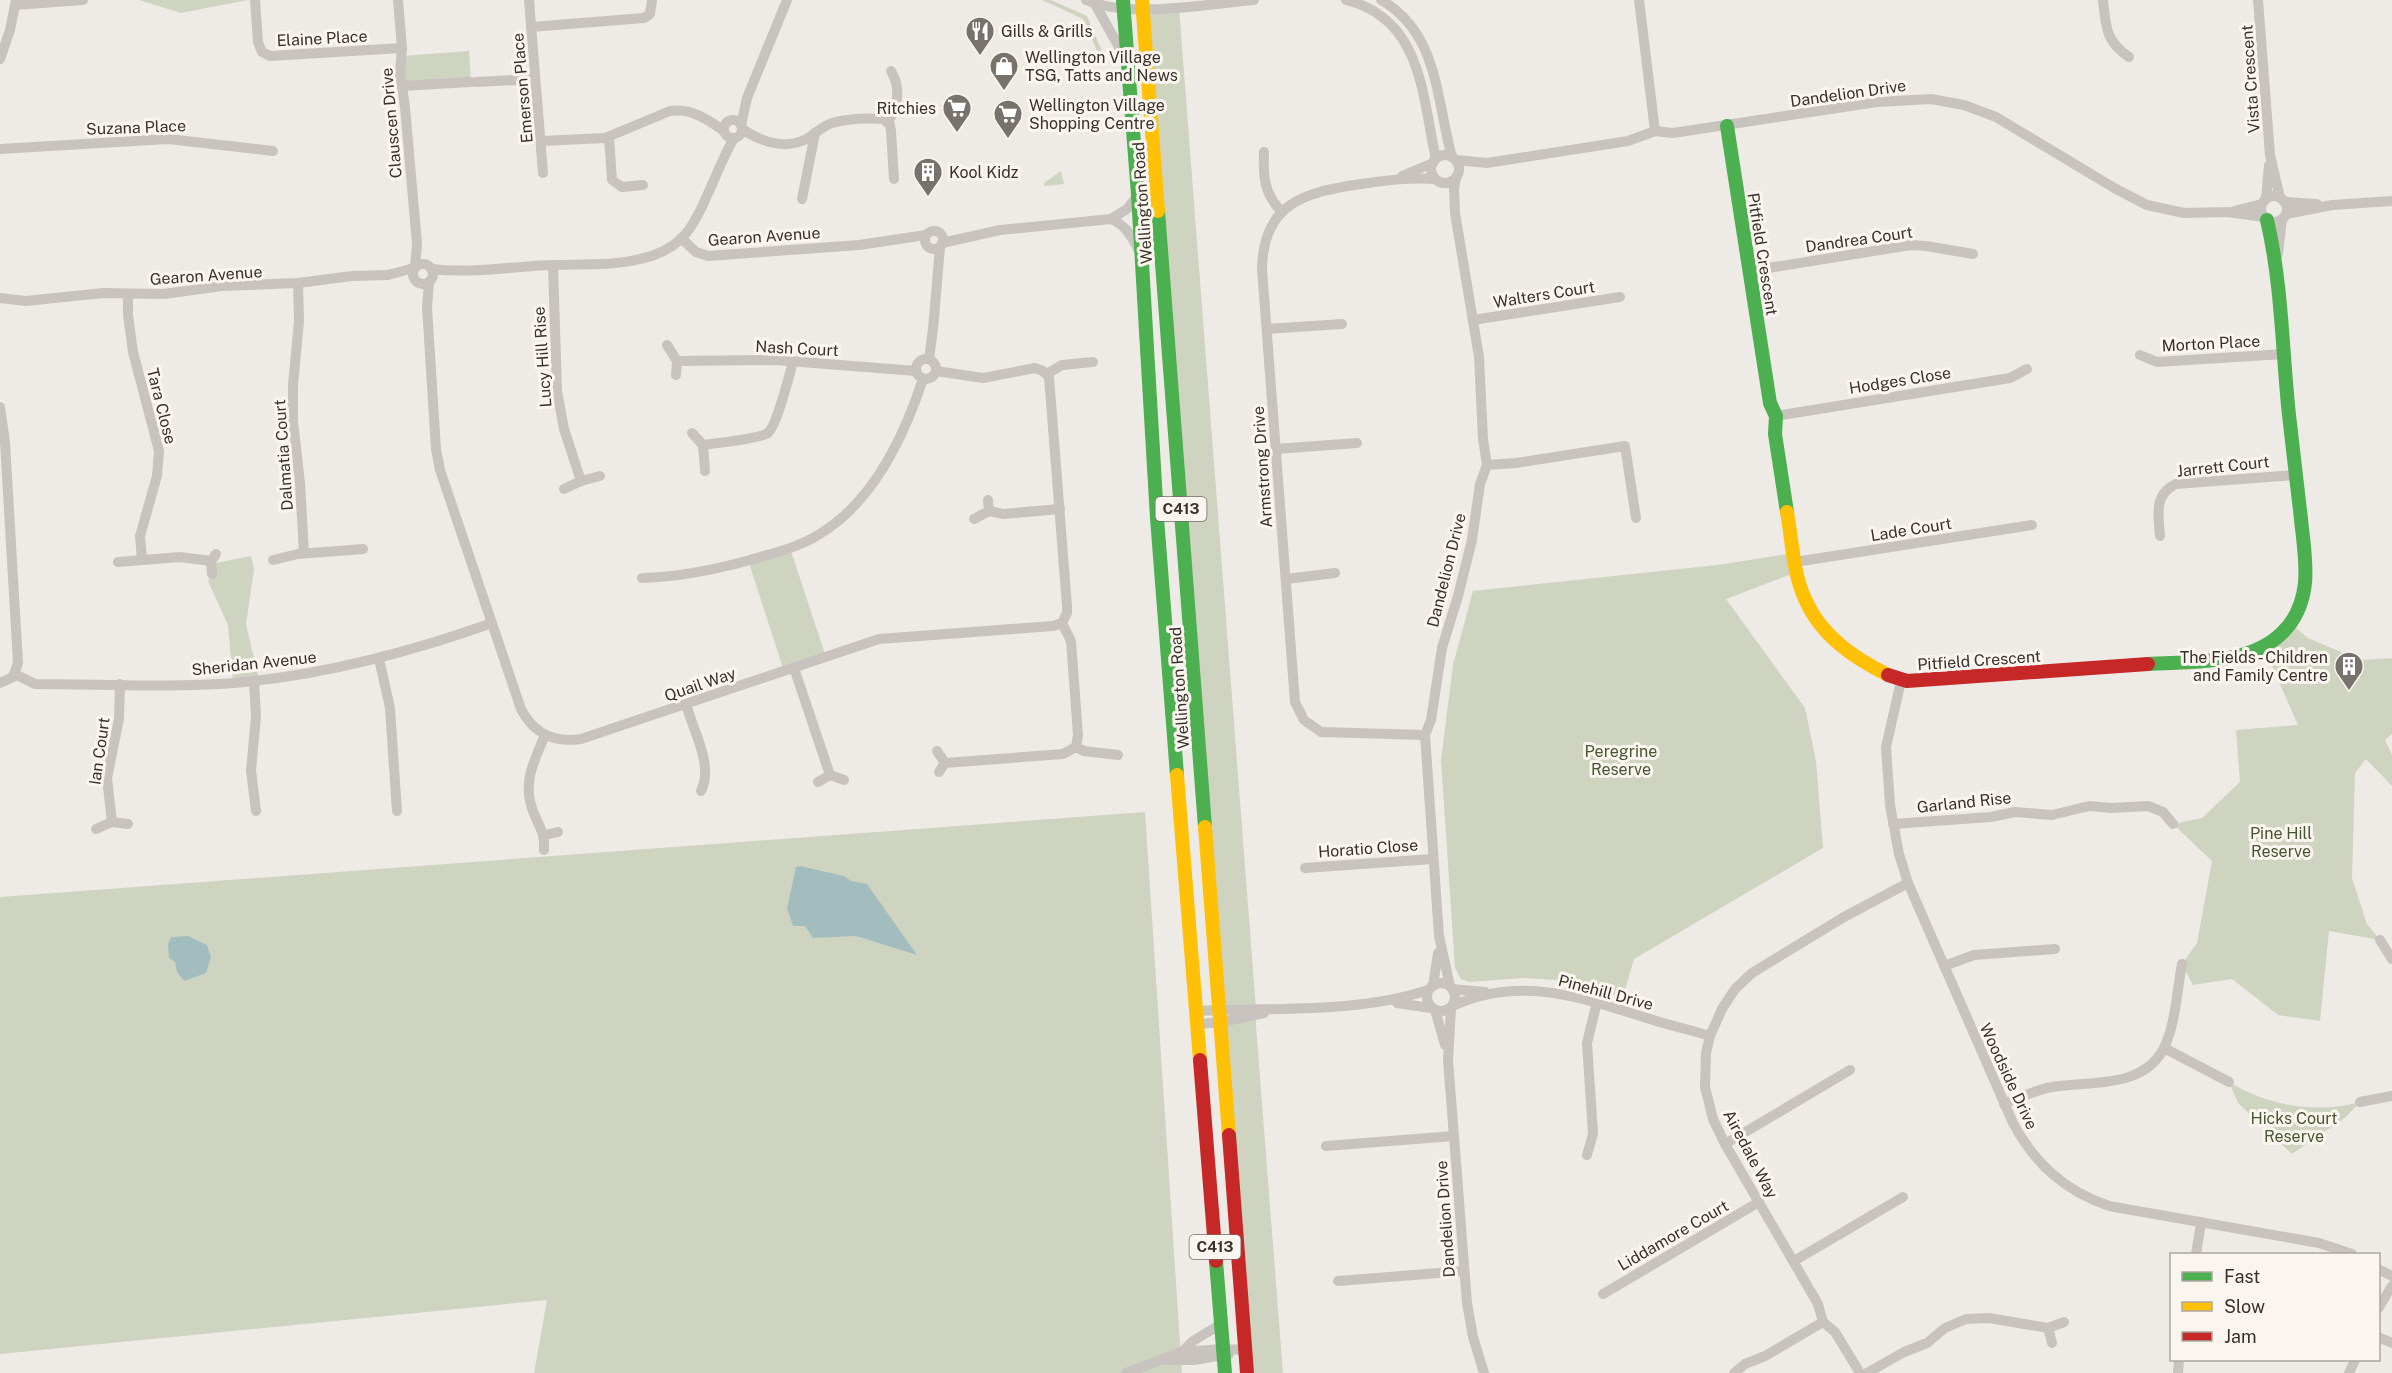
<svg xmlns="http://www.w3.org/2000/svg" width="2392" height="1373" viewBox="0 0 2392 1373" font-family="'Public Sans',sans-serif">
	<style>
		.green { fill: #cfd4c1 }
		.water { fill: #a3bdbf }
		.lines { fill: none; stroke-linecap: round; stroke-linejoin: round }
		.street { stroke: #c8c3be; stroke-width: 10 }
		.fast { stroke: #4caf50; stroke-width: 14 }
		.slow { stroke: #ffc107; stroke-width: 14 }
		.jam { stroke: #c62828; stroke-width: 14 }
		.labels { text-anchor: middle; stroke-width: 6; stroke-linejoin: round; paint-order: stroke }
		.shield { fill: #faf5ef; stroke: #736c66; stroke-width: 1.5 }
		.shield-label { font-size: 15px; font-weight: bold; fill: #39312c }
		.poi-label { font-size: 16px; fill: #39312c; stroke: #faf5ef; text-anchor: start }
		.street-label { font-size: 16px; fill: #39312c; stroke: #faf5ef }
		.park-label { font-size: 16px; fill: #475631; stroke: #faf5ef }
	</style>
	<rect width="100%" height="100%" fill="#eeebe6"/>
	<g class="green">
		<polygon points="139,0 248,0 181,13"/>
		<polygon points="1042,0 1051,0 1087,16 1102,51 1093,58 1092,56 1098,53 1083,19"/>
		<polygon points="1179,7 1256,1009 1220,1010 1143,8"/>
		<polygon points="469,51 471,82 401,86 401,56"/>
		<polygon points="1061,171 1064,184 1044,186 1044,183"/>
		<polygon points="790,548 826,657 784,671 748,560"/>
		<polygon points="1794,553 1797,572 1726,599 1805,708 1816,761 1823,848 1634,959 1623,997 1555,980 1523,978 1469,982 1461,979 1455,968 1441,760 1453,665 1473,591 1717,565"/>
		<polygon points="251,556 254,570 246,624 259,680 233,683 228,625 208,581 212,574 211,564"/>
		<polygon points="2290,623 2308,638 2360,660 2392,658 2392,734 2385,740 2392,755 2392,786 2366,759 2355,773 2352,878 2367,924 2380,940 2329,931 2320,1021 2278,1015 2232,979 2193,985 2182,964 2197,943 2212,861 2173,824 2202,818 2240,782 2236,730 2298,725 2264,648"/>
		<polygon points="1145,812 1182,1373 534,1373 547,1300 0,1354 0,897"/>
		<polygon points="1256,1011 1256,1026 1283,1373 1247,1373 1221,1022"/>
		<path d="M2229,1082C2268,1106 2316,1114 2360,1102L2346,1117L2292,1154L2238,1103Z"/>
	</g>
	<g class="water">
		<polygon points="800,866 844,876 851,881 867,884 917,955 856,936 813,938 805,926 793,926 787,908 796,867"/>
		<polygon points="188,936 207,945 211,957 206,973 184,981 177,972 175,962 169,958 168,944 171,937"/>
	</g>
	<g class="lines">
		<g class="street">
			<polyline points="255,0 258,42 262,52 270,56 402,48"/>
			<polyline points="398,0 402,48 400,73 405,107 417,244 415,267"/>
			<polyline points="529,0 543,173"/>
			<path d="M1086,0C1130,19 1206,4 1254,0"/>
			<path d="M1346,0C1423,19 1422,97 1436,159"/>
			<path d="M1381,0C1439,33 1436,100 1452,157"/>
			<polyline points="1639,0 1655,131"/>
			<path d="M2103,0C2106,26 2105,41 2129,57"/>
			<polyline points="2258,0 2270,155 2280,198"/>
			<polyline points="1095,4 1125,58"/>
			<polyline points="15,5 83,0"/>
			<polyline points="531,27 644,18 650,14 652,0"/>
			<polyline points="0,59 10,30 16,0"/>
			<polyline points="476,82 535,79"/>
			<polyline points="401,86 471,82"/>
			<circle cx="733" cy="129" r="9"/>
			<path d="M888,122C898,106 901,88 891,71"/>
			<polyline points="741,125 747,98 787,0"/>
			<path d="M742,129C762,142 785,151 808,138C816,133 823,126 832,123C847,119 867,118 883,119L890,125L891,131L894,179"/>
			<polyline points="609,137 612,180 622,187 643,185"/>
			<path d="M542,141L605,138L670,111C691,108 707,119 724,131"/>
			<polyline points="0,149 168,139 273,151"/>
			<path d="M1264,152C1263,177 1264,193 1281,211"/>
			<circle cx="1445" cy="169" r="14"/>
			<polyline points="1456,160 1487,163 1628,141 1655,131 1673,133 1877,102 1931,99 1964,105 1996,117 2116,189 2147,205 2184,213 2227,212 2264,217"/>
			<polyline points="1402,176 1433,163"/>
			<circle cx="2274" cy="209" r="13"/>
			<polyline points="802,199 815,133"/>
			<polyline points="2266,199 2269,165"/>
			<polyline points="2284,202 2317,204"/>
			<polyline points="2234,211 2262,204"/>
			<polyline points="2286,214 2332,205 2392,201"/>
			<path d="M1111,219C1125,225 1131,235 1138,249"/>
			<circle cx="934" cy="240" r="9"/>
			<polyline points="681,238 696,252 708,256 859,245 926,235"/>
			<polyline points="942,243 1000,230 1111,219 1127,209 1138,195"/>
			<polyline points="2278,254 2282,219"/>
			<circle cx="423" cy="274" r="10"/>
			<polyline points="553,265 557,391 564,429 581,481"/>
			<path d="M431,269C473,274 513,266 554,265C583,264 612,266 640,259C655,256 670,249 681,239C702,219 717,166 734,138"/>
			<polyline points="1750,271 1911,245 1926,246 1973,254"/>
			<polyline points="298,283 299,321 293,385 293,421 300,483 304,553"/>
			<path d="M429,283L427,307L436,449L440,470L521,709C533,733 554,743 581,739L879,639L1053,626L1062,623L1067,613V606L1049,377L1043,371L1035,368L983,378L936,371"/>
			<polyline points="128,294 128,315 133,352 159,451 157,476 140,536 142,559"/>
			<polyline points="0,298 26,301 103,293 164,294 222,286 298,283 352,276 388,275 414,268"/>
			<polyline points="1473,320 1620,297"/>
			<polyline points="1267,329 1342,324"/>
			<polyline points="667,345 677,361 676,375"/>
			<polyline points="2140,355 2157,362 2284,354"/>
			<circle cx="926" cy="369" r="10"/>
			<polyline points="929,359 933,329 940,247"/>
			<polyline points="677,361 776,360 916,371"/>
			<polyline points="1047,374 1062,365 1093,362"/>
			<polyline points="0,407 5,442 18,663 13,677 0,683"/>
			<polyline points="1776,416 2010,378 2027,369"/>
			<polyline points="692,433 703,445 705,471"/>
			<path d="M703,445C716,443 759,439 768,433C777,425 789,376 793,362"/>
			<polyline points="1276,449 1357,443"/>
			<polyline points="1487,465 1516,463 1625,446 1636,518"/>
			<polyline points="564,489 581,481 600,476"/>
			<polyline points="989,511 1003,514 1060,509"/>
			<polyline points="974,519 989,511 988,500"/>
			<path d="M2160,536C2158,515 2154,494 2176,484L2295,475"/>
			<polyline points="273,560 298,554 363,549"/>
			<polyline points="211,561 212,574"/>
			<polyline points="118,562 180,557 211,561 216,554"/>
			<polyline points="1795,562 2032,525"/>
			<path d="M642,578C679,577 714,570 750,560C773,553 797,548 818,535C873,503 904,437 923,379"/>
			<polyline points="1286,579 1335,573"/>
			<polyline points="379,659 390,708 397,811"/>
			<polyline points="794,668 830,775"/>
			<path d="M15,674L35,684C101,684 169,688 235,683C323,675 408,653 492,623"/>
			<polyline points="254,681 256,716 251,771 256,811"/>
			<path d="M1901,681L1886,747L1890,805L1899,854L1908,883L2013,1123C2035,1164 2065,1191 2109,1206L2319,1243L2352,1254"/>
			<path d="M686,704C693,731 714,765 701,791"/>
			<path d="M1425,735L1321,732L1304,720L1295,702L1262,269C1263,203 1305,192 1361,184C1386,180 1410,177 1435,179"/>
			<polyline points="1076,747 1084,751 1118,755"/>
			<polyline points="937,751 945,763 939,772"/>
			<polyline points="945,763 1063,754 1076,747 1078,735 1071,641 1062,623"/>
			<polyline points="818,782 830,775 844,780"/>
			<polyline points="112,822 107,778 119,719 120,684"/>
			<polyline points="1893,824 1991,817 2015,812 2052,815 2089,806 2111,808 2148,806 2163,812 2173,824"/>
			<polyline points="96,829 112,822 128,824"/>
			<polyline points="545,835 558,832"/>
			<path d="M544,850C545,832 539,827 533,811C522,782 534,762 545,735"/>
			<polyline points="1305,868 1433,859"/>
			<polyline points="2380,940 2392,959"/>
			<polyline points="1944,966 1974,955 2055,949"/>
			<circle cx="1441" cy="997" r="14"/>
			<polyline points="1433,986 1438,953"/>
			<polyline points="1450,986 1439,936 1425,735 1431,720 1442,648 1458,596 1472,540 1480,484 1487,465 1483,439 1479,357 1455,213 1454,189 1456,178"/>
			<polyline points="1452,989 1485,992"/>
			<polyline points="1397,1003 1431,1008"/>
			<path d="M1453,1006C1521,974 1586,999 1653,1020C1672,1026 1691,1030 1710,1036"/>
			<polyline points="1451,1009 1448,1060 1467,1303 1473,1337 1484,1373"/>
			<polyline points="1435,1010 1445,1045"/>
			<path d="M1198,1011C1273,1007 1356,1014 1428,990"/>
			<polyline points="1199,1024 1221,1022 1264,1013"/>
			<polyline points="2164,1048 2229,1082"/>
			<polyline points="2360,1102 2392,1096"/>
			<path d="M2004,1104C2020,1097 2035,1090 2052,1087C2091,1080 2144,1090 2165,1046C2176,1021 2177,990 2182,964"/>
			<polyline points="1725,1144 1850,1070"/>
			<polyline points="1326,1146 1454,1136"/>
			<polyline points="1587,1155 1593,1134 1587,1043 1597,1002"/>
			<polyline points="2196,1254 2201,1223"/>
			<polyline points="1794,1261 1903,1197"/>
			<polyline points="2378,1269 2392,1276"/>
			<polyline points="1338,1281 1464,1271"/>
			<polyline points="1603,1294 1759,1202"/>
			<polyline points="2378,1309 2392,1286"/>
			<polyline points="2048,1328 2052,1343"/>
			<polyline points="2378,1337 2392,1343"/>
			<polyline points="1182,1352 1193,1341 1221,1324"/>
			<polyline points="1167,1360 1194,1360 1229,1354"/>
			<polyline points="1126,1373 1182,1352 1223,1349 1245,1350"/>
			<polyline points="1734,1373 1745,1364 1765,1356 1823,1322"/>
			<polyline points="1860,1373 1835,1332 1823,1322 1818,1304 1725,1144 1713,1119 1705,1087 1706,1053 1710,1036 1722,1009 1735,989 1752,973 1844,917 1908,883"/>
			<polyline points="1867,1373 1904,1352 1927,1343 1945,1328 1966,1319 1989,1318 2048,1328 2064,1322"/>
			<polyline points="2178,1373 2179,1360"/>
			<polyline points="2349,1373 2355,1360"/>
		</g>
		<g class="fast">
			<polyline points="1123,0 1138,195 1157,518 1177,775"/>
			<polyline points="1727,126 1770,403 1776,416 1775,434 1787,512"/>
			<polyline points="1158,211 1205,827"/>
			<path d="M2148,664C2192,661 2250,666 2283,632C2296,619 2303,602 2305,583C2307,562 2303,540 2301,519C2297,485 2293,450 2289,415C2282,349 2282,284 2267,220"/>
			<polyline points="1216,1261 1225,1373"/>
		</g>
		<g class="slow">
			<polyline points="1142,0 1158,211"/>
			<path d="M1787,512C1792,540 1793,573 1805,599C1821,636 1854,658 1888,675"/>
			<polyline points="1177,775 1200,1060"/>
			<polyline points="1205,827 1229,1135"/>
		</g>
		<g class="jam">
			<polyline points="1888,675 1907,681 2148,664"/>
			<polyline points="1200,1060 1216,1261"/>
			<polyline points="1229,1135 1247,1373"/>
		</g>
	</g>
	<defs>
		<g id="restaurant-pin" transform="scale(1.5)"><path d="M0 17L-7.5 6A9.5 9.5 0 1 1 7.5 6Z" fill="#78726d" stroke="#faf5ef"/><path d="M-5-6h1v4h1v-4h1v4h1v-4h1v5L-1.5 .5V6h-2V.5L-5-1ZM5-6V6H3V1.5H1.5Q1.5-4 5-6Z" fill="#fff"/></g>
		<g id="shop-pin" transform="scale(1.5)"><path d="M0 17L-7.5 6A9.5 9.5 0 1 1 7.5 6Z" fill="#78726d" stroke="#faf5ef"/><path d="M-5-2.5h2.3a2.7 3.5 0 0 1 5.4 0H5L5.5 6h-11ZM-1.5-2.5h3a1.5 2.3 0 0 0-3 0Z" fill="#fff"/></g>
		<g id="supermarket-pin" transform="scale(1.5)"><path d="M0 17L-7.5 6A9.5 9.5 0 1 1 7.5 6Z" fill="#78726d" stroke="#faf5ef"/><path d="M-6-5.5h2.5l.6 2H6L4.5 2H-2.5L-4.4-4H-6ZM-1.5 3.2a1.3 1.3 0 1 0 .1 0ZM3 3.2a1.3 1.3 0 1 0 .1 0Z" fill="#fff"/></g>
		<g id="building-pin" transform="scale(1.5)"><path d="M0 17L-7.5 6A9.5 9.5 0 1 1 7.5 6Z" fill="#78726d" stroke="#faf5ef"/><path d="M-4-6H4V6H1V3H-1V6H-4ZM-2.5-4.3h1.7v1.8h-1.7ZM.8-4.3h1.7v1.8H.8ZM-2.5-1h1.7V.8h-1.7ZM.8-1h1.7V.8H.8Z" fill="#fff"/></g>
	</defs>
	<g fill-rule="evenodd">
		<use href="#restaurant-pin" x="980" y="31"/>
		<use href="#shop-pin" x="1004" y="66"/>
		<use href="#supermarket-pin" x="957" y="108"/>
		<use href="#supermarket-pin" x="1008" y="114"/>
		<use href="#building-pin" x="928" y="172"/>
		<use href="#building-pin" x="2349" y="666"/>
	</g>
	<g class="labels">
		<g class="shield">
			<rect x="1155.5" y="497" width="51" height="24" rx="4.5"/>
			<rect x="1189.5" y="1235" width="51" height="24" rx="4.5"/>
		</g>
		<g class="shield-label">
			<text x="1181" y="514">C413</text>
			<text x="1215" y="1252">C413</text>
		</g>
		<g class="poi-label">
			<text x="1001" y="37">Gills &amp; Grills</text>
			<text x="1025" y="63">Wellington Village<tspan x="1025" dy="18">TSG, Tatts and News</tspan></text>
			<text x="1029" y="111">Wellington Village<tspan x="1029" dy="18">Shopping Centre</tspan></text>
			<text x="936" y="114" text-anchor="end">Ritchies</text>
			<text x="949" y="178">Kool Kidz</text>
			<text x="2328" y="663" text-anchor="end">The Fields - Children<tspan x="2328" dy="18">and Family Centre</tspan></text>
		</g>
		<g class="street-label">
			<text transform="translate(322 38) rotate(-3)" y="6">Elaine Place</text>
			<text transform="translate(2250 79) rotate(-94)" y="6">Vista Crescent</text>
			<text transform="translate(522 88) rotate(-95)" y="6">Emerson Place</text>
			<text transform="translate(1848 93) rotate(-8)" y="6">Dandelion Drive</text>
			<text transform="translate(391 123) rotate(-95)" y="6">Clauscen Drive</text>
			<text transform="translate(136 127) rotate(-2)" y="6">Suzana Place</text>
			<text transform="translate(1142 203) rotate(-94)" y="6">Wellington Road</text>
			<text transform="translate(764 236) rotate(-4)" y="6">Gearon Avenue</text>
			<text transform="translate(1859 239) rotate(-8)" y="6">Dandrea Court</text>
			<text transform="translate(1763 254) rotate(81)" y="6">Pitfield Crescent</text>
			<text transform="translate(206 275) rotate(-4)" y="6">Gearon Avenue</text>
			<text transform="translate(1544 294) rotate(-9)" y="6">Walters Court</text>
			<text transform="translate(2211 343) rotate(-3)" y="6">Morton Place</text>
			<text transform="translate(797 348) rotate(3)" y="6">Nash Court</text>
			<text transform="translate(542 357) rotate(-94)" y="6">Lucy Hill Rise</text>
			<text transform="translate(1900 380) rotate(-9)" y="6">Hodges Close</text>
			<text transform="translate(162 406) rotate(76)" y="6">Tara Close</text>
			<text transform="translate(283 455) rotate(-94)" y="6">Dalmatia Court</text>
			<text transform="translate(2223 466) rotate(-6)" y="6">Jarrett Court</text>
			<text transform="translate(1262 467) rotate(-94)" y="6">Armstrong Drive</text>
			<text transform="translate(1911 529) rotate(-9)" y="6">Lade Court</text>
			<text transform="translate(1446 570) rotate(-76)" y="6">Dandelion Drive</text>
			<text transform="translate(1979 660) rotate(-4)" y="6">Pitfield Crescent</text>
			<text transform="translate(254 663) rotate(-6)" y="6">Sheridan Avenue</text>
			<text transform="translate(700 684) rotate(-19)" y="6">Quail Way</text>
			<text transform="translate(1179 688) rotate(-94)" y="6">Wellington Road</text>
			<text transform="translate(99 751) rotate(-82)" y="6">Ian Court</text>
			<text transform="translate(1964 802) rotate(-6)" y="6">Garland Rise</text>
			<text transform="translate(1368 848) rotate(-4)" y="6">Horatio Close</text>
			<text transform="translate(1606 992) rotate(15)" y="6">Pinehill Drive</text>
			<text transform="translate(2009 1076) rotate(65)" y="6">Woodside Drive</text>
			<text transform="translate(1751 1154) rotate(62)" y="6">Airedale Way</text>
			<text transform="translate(1445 1219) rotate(-94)" y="6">Dandelion Drive</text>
			<text transform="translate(1673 1235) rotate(-30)" y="6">Liddamore Court</text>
		</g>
		<g class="park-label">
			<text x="1621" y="757">Peregrine<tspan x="1621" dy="18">Reserve</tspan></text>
			<text x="2281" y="839">Pine Hill<tspan x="2281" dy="18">Reserve</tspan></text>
			<text x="2294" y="1124">Hicks Court<tspan x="2294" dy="18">Reserve</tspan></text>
		</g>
	</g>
	<rect x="2170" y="1253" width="210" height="108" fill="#faf5ef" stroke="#ada7a1" stroke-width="1.5"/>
	<rect x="2182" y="1272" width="30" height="9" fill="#4caf50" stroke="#ada7a1" stroke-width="1.5"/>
	<text x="2224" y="1283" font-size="18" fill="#39312c">Fast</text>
	<rect x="2182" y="1302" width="30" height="9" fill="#ffc107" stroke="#ada7a1" stroke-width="1.5"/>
	<text x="2224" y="1313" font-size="18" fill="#39312c">Slow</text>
	<rect x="2182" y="1332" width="30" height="9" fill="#c62828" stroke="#ada7a1" stroke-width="1.5"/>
	<text x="2224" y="1343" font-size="18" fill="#39312c">Jam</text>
</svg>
